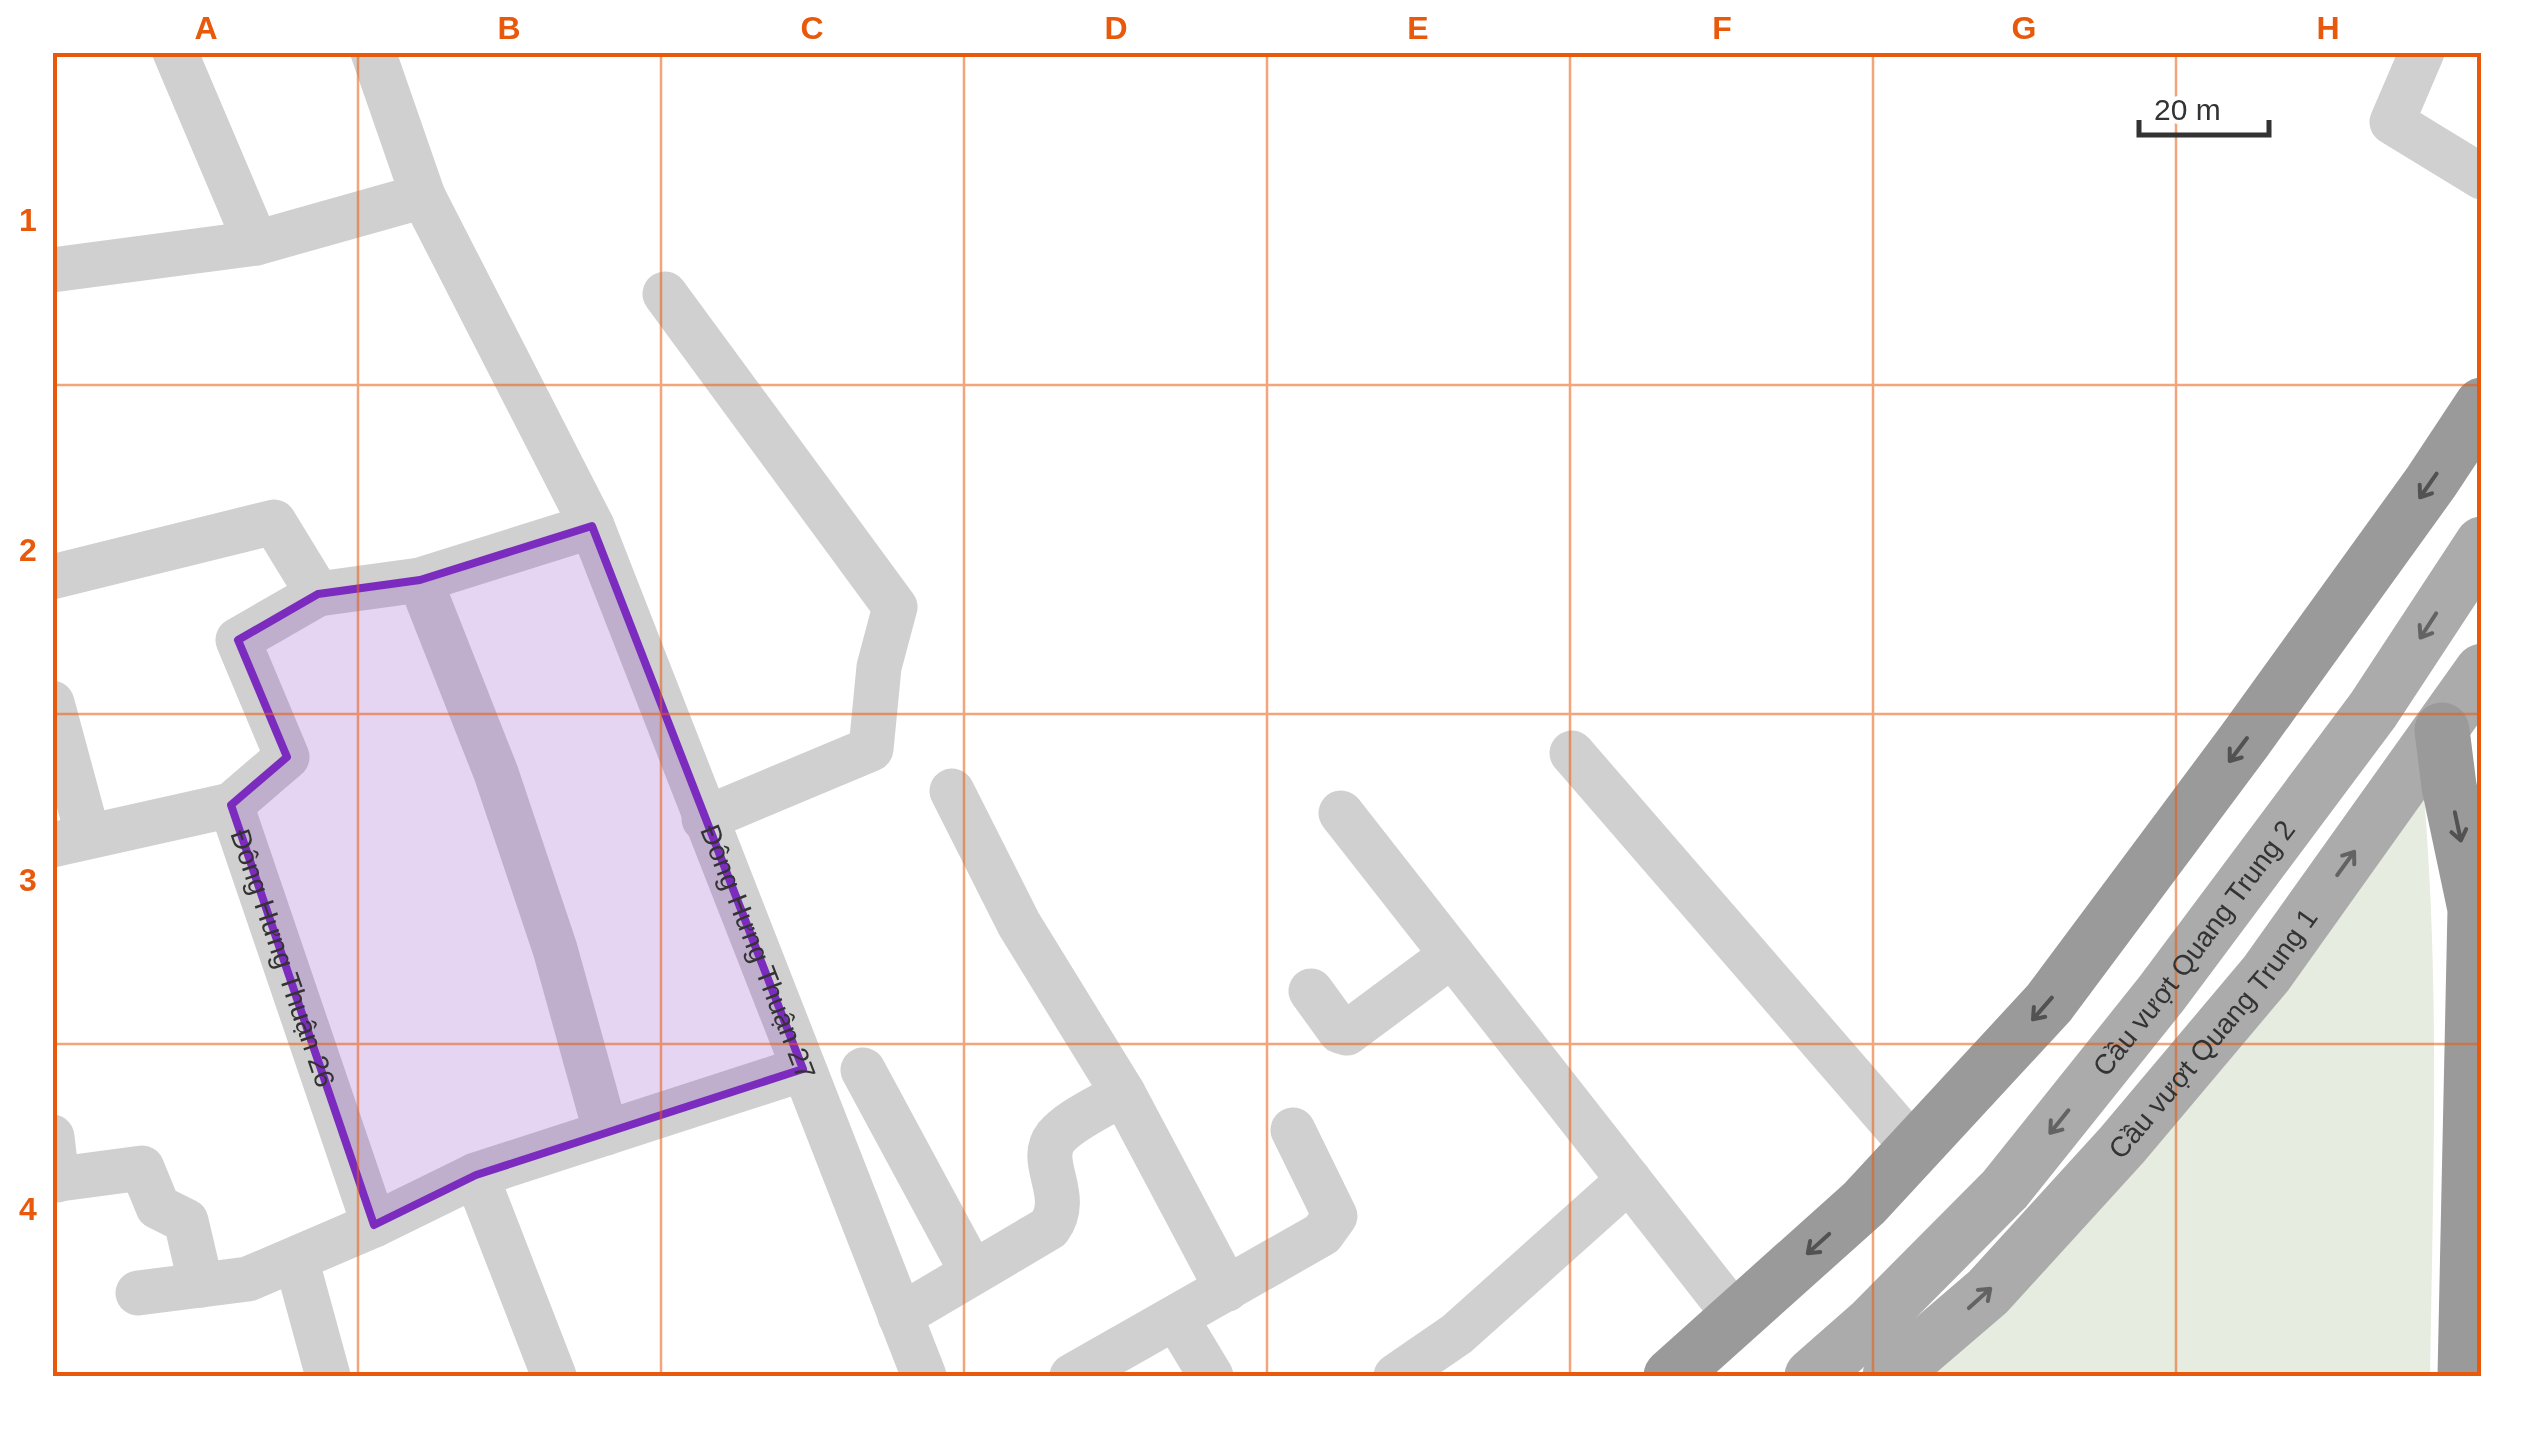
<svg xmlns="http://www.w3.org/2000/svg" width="2534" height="1429" viewBox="0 0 2534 1429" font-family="Arial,sans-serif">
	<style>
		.green { fill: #e6ecdf }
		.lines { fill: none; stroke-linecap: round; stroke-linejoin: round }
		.minor { stroke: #d0d0d0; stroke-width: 45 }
		.major { stroke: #ababab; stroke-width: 55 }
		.highway { stroke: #9a9a9a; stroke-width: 55 }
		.oneway { stroke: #525252 }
		.oneway2 { stroke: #636363 }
		.marked { fill: #7b2cbf; fill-opacity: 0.2; stroke: #7b2cbf; stroke-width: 8; stroke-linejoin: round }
		.grid { fill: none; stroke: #e8590c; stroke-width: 2.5; stroke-opacity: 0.55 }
		.labels { text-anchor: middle; stroke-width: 10; stroke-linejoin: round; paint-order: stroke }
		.street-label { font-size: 28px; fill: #333; stroke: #fff }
		.neatline { fill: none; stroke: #e8590c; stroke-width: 4 }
		.grid-label { font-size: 32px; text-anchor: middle; font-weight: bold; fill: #e8590c }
	</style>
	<rect width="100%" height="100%" fill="#fff"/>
	<path class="green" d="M2424,796C2440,989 2433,1183 2430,1376H1920Z"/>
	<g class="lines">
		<g class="minor">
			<polyline points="175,52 256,243 423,196 373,52"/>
			<polyline points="2422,52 2392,122 2482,177"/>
			<path id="s1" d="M423,196L592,526L924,1376"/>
			<polyline points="52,270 256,243"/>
			<polyline points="665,294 895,607 879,667 871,749 704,819"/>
			<polyline points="52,577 274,522 318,594 420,580 592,526"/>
			<polyline points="420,580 496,773 555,949 606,1133"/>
			<polyline points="52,703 88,836"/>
			<polyline points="1572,753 1914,1148"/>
			<polyline points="231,805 287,757 238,640 318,594"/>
			<polyline points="1341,813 1737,1318"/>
			<path id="s2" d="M52,845L231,805L374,1225"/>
			<polyline points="1311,991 1340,1031 1347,1033 1452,955"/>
			<polyline points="863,1070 972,1272"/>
			<polyline points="1123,1093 1227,1289"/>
			<polyline points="52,1137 57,1180"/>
			<polyline points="476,1175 554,1376"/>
			<polyline points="52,1180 142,1168 158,1207 186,1221 201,1285"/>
			<polyline points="296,1259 328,1376"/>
			<polyline points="138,1293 248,1279 374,1225 476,1175 803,1069"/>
			<path d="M900,1316L1049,1228C1073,1195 1036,1163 1056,1137C1071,1119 1103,1106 1123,1093L1019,924L952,791"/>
			<polyline points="1176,1318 1211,1376"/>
			<polyline points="1072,1376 1322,1234 1335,1216 1293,1130"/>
			<polyline points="1396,1376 1457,1334 1629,1180"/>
		</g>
		<g class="major">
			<path id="s3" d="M1812,1376L1870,1325L2005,1189L2161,994L2373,710L2482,544"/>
			<path id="s4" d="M1890,1376L1988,1292L2122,1145L2266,974L2482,671"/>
		</g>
		<g class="highway">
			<polyline points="2442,730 2449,786 2475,909 2465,1376"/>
			<polyline points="1671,1376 1864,1203 2049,1003 2245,740 2431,482 2482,405"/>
		</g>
	</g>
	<defs><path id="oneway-shaft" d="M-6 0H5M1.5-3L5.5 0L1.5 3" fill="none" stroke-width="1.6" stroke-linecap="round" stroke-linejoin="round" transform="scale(2.5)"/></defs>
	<g class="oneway">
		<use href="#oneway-shaft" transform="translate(2428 486) rotate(125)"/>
		<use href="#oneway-shaft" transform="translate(2238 750) rotate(127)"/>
		<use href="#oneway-shaft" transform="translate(2458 827) rotate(78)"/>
		<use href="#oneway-shaft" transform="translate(2042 1009) rotate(131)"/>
		<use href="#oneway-shaft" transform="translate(1818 1244) rotate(138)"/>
	</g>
	<g class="oneway2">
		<use href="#oneway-shaft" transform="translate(2428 626) rotate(123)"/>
		<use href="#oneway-shaft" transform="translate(2346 863) rotate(-54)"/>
		<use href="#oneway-shaft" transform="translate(2059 1122) rotate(129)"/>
		<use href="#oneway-shaft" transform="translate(1980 1298) rotate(-42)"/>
	</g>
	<path class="marked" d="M592,526L803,1069L476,1175L374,1225L231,805L287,757L238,640L318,594L420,580Z"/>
	<path class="grid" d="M358,52V1376M661,52V1376M964,52V1376M1267,52V1376M1570,52V1376M1873,52V1376M2176,52V1376M52,385H2482M52,714H2482M52,1044H2482"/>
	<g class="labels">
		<g class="street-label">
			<text dy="10" stroke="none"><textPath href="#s3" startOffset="575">Cầu vượt Quang Trung 2</textPath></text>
			<text dy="10" stroke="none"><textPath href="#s1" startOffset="828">Đông Hưng Thuận 27</textPath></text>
			<text dy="10" stroke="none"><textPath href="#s2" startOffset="345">Đông Hưng Thuận 26</textPath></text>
			<text dy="10" stroke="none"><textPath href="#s4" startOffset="472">Cầu vượt Quang Trung 1</textPath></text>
		</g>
	</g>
	<rect width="2534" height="1429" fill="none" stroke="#ffffff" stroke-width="110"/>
	<path d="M2139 120v15h130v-15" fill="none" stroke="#333333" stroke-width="5"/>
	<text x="2154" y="120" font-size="30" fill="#333333" stroke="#ffffff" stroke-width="8" paint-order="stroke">20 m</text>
	<rect x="55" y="55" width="2424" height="1319" class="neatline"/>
	<g class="grid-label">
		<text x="206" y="39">A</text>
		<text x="509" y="39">B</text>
		<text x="812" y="39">C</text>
		<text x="1116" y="39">D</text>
		<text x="1418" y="39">E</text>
		<text x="1722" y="39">F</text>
		<text x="2024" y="39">G</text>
		<text x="2328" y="39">H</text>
		<text x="28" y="231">1</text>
		<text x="28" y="561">2</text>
		<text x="28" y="891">3</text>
		<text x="28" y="1220">4</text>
	</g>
</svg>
